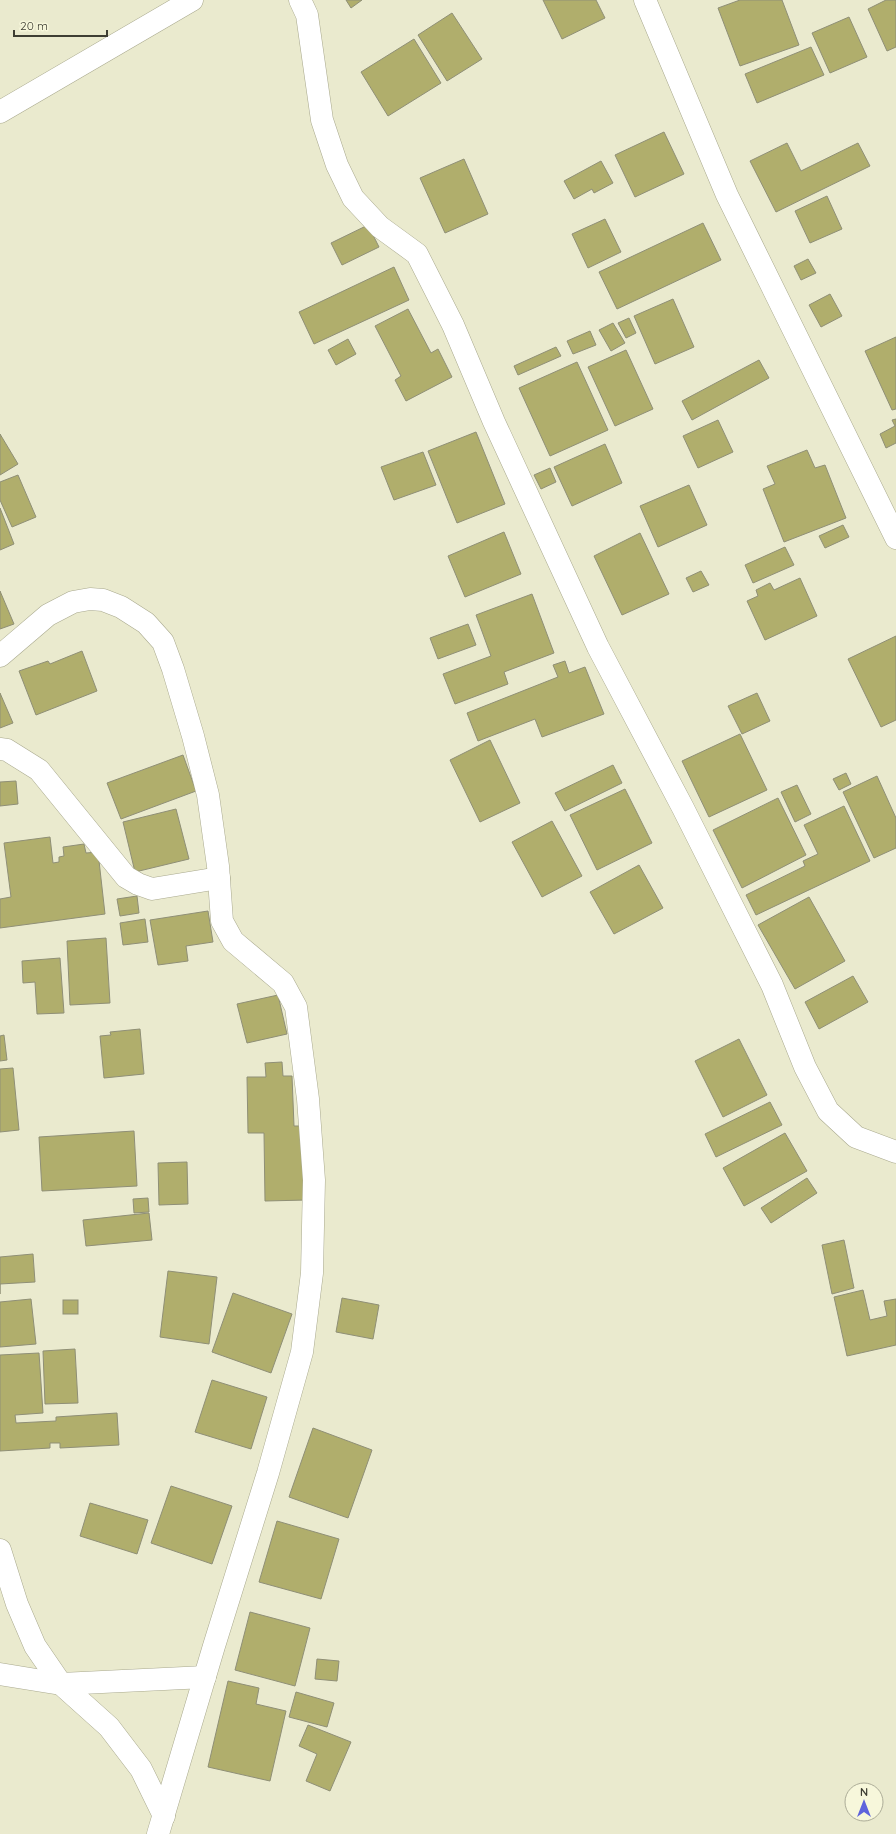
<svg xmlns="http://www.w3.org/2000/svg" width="896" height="1834" viewBox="0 0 896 1834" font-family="Quicksand,sans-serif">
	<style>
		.building { fill: #b0ae6c; stroke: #8f8f76 }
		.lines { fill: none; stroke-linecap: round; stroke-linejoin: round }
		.street-casing { stroke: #a9a98e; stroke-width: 23 }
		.primary-casing { stroke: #a9a98e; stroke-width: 23 }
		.street { stroke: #fff; stroke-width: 22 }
		.primary { stroke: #fff; stroke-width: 22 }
	</style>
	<rect width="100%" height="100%" fill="#eaeace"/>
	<g class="building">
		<polygon points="346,0 362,0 351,8"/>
		<polygon points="543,0 596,0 605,18 562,39"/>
		<polygon points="740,0 782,0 799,45 740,66 718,8"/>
		<polygon points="886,0 896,0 896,47 887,51 868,9"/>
		<polygon points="452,13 482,59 447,81 418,35"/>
		<polygon points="849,17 867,57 830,73 812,33"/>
		<polygon points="414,39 441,83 388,116 361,72"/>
		<polygon points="811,47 824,75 757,103 745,74"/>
		<polygon points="664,132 684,174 635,197 615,155"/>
		<polygon points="787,143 801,171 858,143 870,166 776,212 750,161"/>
		<polygon points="464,159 488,214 445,233 420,178"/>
		<polygon points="601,161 613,183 594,193 592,189 574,199 564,181"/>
		<polygon points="827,196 842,229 810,243 795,211"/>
		<polygon points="605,219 621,252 588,268 572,234"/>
		<polygon points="703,223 721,260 617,309 599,272"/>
		<polygon points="368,225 379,247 342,265 331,243"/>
		<polygon points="808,259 816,273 801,280 794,266"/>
		<polygon points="394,267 409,300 314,344 299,312"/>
		<polygon points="830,294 842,316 821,327 809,305"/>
		<polygon points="673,299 694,347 655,364 634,316"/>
		<polygon points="408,309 431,353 438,349 452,377 406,401 395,380 401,376 375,326"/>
		<polygon points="629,318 636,333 626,338 618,323"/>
		<polygon points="613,323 625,343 611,351 599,330"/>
		<polygon points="590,331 596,345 573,354 567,341"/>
		<polygon points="896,337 896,409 892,410 865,351"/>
		<polygon points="348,339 356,354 336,365 328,350"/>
		<polygon points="556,347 561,356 518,375 514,366"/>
		<polygon points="626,350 653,409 615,426 588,367"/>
		<polygon points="759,360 769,378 692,420 682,401"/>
		<polygon points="577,362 608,430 550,456 519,388"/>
		<polygon points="896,419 896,443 886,448 880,434 895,426 892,420"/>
		<polygon points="718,420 733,452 698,468 683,436"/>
		<polygon points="476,432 505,504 457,523 428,451"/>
		<polygon points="0,434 18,464 0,475"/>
		<polygon points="605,444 622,483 572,506 554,467"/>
		<polygon points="807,450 815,468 825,465 846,518 784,542 763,489 775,484 767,466"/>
		<polygon points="423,452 436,485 394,500 381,467"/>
		<polygon points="550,468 556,482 541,489 534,475"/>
		<polygon points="18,475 36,517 12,527 0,500 0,482"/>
		<polygon points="689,485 707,525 658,547 640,506"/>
		<polygon points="0,508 14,544 0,550"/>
		<polygon points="843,525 849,537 825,548 819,536"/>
		<polygon points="504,532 521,574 465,597 448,556"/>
		<polygon points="640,533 669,594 622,615 594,556"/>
		<polygon points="785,547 794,565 753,583 745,565"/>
		<polygon points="701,571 709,585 693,592 686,578"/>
		<polygon points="800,578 817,616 765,640 747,601 758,596 756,590 770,583 774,590"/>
		<polygon points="0,591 14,624 0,629"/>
		<polygon points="532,594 554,653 504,672 508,684 455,704 443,674 491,656 476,615"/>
		<polygon points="468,624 476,645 438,659 430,638"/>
		<polygon points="896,636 896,720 881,727 848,659"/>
		<polygon points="82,651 97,691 36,715 19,671 48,661 50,664"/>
		<polygon points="565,661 569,673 585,667 604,714 542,737 535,719 478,741 467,713 558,677 553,665"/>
		<polygon points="0,693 13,723 0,728"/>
		<polygon points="757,693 770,721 742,734 728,706"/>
		<polygon points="740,734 767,790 709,817 682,761"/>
		<polygon points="490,740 520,803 480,822 450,760"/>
		<polygon points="183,755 196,791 121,819 107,783"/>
		<polygon points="613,765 622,783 565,811 555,793"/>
		<polygon points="846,773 851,784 839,790 833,779"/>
		<polygon points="877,776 896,818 896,848 874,858 843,792"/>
		<polygon points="16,781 18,804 0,806 0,782"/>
		<polygon points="797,785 811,814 795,822 781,792"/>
		<polygon points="625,789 652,843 597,870 570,815"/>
		<polygon points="778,798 806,855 742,888 713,830"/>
		<polygon points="844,806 870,861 756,915 746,895 805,866 803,861 818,854 804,825"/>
		<polygon points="176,809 189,859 135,872 123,822"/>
		<polygon points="552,821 582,876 542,897 512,842"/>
		<polygon points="50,837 53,863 59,862 59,857 64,856 63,847 84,844 86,853 98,852 105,914 0,928 0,899 11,897 4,843"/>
		<polygon points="639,865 663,908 614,934 590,892"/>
		<polygon points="137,896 139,913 120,916 117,899"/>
		<polygon points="809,897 845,961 795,989 758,925"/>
		<polygon points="208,911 213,942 186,946 188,961 158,965 150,920"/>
		<polygon points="145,919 148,942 123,945 120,923"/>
		<polygon points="106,938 110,1003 70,1005 67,941"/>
		<polygon points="60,958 64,1013 37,1014 35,982 23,983 22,961"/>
		<polygon points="853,976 868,1002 819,1029 805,1002"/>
		<polygon points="278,995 287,1034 247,1043 237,1004"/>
		<polygon points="140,1029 144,1074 104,1078 100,1036 111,1035 110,1032"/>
		<polygon points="4,1035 7,1060 0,1061 0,1036"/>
		<polygon points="739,1039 767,1095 723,1117 695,1061"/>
		<polygon points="282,1062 283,1076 292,1076 294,1126 305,1126 307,1200 265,1201 264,1133 248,1133 247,1077 266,1077 265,1063"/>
		<polygon points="13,1068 19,1130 0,1132 0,1069"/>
		<polygon points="770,1102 782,1125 716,1157 705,1134"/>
		<polygon points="134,1131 137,1186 42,1191 39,1137"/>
		<polygon points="785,1133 807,1171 744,1206 723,1168"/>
		<polygon points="187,1162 188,1204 159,1205 158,1163"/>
		<polygon points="807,1178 817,1193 771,1223 761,1208"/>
		<polygon points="148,1198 149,1212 134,1213 133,1199"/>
		<polygon points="149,1213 152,1240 86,1246 83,1220"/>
		<polygon points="844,1240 854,1288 832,1294 822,1245"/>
		<polygon points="33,1254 35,1282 0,1284 0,1294 0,1257"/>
		<polygon points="168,1271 217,1277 209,1344 160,1337"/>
		<polygon points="863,1290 870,1320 887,1316 884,1301 896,1299 896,1345 847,1356 834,1297"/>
		<polygon points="233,1293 292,1314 271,1373 212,1352"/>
		<polygon points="342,1298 379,1305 373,1339 336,1332"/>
		<polygon points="31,1299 36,1344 0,1347 0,1302"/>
		<rect x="63" y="1300" width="15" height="14"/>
		<polygon points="75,1349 78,1403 45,1404 43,1351"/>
		<polygon points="39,1353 43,1413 15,1415 16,1423 56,1421 56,1417 117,1413 119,1445 60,1448 60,1443 50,1443 50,1448 0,1451 0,1355"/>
		<polygon points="212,1380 267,1397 251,1449 195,1432"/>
		<polygon points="313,1428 372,1450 348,1518 289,1497"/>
		<polygon points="171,1486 232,1506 212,1564 151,1543"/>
		<polygon points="90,1503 148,1520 137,1554 80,1536"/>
		<polygon points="277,1521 339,1539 321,1599 259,1582"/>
		<polygon points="250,1612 310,1628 295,1686 235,1670"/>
		<polygon points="317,1659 339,1661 337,1681 315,1679"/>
		<polygon points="228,1681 259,1688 256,1704 286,1711 270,1781 208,1767"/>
		<polygon points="296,1692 334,1703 327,1727 289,1717"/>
		<polygon points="308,1725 351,1742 330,1791 306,1781 317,1754 299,1746"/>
	</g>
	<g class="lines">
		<g class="street-casing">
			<g id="street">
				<polyline points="300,0 307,15 322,120 337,165 353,198 380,227 417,254 453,325 494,422 598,647 683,808 772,985 805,1067 828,1111 856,1137 896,1152"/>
				<polyline points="645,0 727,195 896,538"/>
				<polyline points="0,656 48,615 73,602 90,599 103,600 121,607 146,623 163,642 173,669 193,736 208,795 218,866 222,921 233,941 283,983 296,1007 308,1099 314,1180 312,1273 302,1352 268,1473 214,1646 158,1834"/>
				<polyline points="0,749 7,750 39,770 126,877 138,884 152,889 219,878"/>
				<polyline points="0,1550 17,1604 35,1646 61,1684 205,1677"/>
				<polyline points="0,1674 61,1684 109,1727 141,1769 164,1816"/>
			</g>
		</g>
		<g class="primary-casing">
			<polyline id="primary" points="0,112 192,0"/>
		</g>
		<use href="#street" class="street"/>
		<use href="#primary" class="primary"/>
	</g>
	<g transform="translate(864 1802)"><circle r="19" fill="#f7f7db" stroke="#adad98"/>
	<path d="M0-3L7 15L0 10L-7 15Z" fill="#5e63dc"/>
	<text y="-6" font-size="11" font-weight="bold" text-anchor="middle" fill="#3e3e33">N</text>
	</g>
	<path d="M14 30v6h93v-6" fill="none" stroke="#3e3e33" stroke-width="2"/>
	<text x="20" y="30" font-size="12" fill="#3e3e33" stroke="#f7f7db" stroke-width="3" paint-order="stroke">20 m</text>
</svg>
